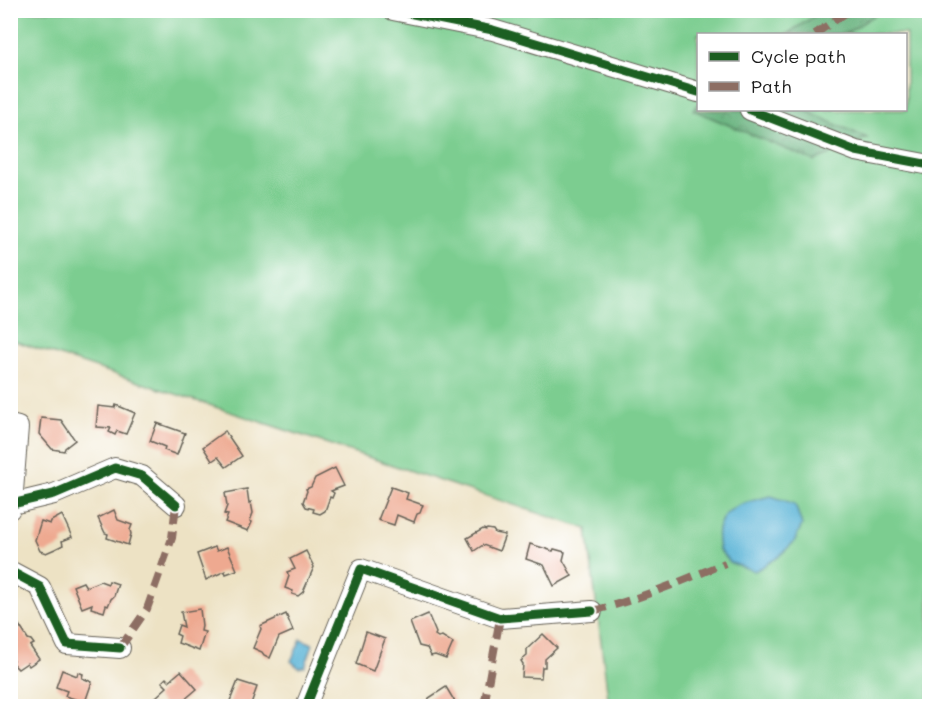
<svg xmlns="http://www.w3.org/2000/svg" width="940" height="717" viewBox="0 0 940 717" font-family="Mali,sans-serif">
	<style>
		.green { fill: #7bcd90; stroke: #4c7456; stroke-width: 1.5; fill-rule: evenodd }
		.forest { fill: url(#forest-crowns); stroke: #40664b; stroke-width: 1.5 }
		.water { fill: #59b3d6; stroke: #3a6879; stroke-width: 1.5 }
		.building { fill: #eea990 }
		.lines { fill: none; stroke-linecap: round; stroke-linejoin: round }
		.street-casing { stroke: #656157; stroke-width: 22 }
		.street { stroke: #fff; stroke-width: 20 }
		.quiet { stroke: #8d6e63; stroke-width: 8; stroke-dasharray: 15 8; stroke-linecap: butt }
		.cycleway-casing { stroke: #fff; stroke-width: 13 }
		.cycleway { stroke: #1b5e20; stroke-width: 9 }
	</style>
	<defs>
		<pattern id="forest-crowns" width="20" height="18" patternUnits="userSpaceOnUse" patternTransform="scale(1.5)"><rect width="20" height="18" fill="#64b07a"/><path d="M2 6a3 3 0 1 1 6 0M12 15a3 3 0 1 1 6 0" fill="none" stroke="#528e63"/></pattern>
	</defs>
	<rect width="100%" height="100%" fill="#fff"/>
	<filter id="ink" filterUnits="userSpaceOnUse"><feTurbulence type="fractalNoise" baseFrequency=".0167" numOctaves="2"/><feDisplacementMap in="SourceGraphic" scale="12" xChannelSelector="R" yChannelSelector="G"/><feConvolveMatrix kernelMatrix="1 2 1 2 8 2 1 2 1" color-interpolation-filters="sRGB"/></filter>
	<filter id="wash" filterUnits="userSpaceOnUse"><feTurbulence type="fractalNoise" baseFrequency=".008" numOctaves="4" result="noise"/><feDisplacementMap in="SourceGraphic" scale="24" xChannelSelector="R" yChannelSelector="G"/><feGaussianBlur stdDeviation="1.35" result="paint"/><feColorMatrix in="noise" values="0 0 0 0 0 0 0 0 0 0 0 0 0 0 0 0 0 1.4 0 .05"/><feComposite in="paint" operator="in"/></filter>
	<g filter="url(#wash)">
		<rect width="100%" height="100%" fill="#ede2c4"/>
		<path class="green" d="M11,11H929V706H609L587,529L11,340ZM698,34H906V110H698Z"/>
		<g class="forest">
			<polygon points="822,11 822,10 881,11 845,34 787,34"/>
			<polygon points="698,104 698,110 804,110 867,138 814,161 693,110"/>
		</g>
		<g class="water">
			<path d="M771,496L795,504L802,525L794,542L777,558L755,571L731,563L719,550C718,543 716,533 719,526C726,504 752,501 771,496Z"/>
			<polygon points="301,639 313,644 305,667 302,667 299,668 291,661"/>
		</g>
		<g id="blocks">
			<g class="building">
				<polygon points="116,405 135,413 126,434 117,431 115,435 109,432 111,428 96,427 98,406 115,408"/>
				<polygon points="41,418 61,420 75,440 65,448 64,451 52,449 39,434"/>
				<polygon points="157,423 185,433 177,455 164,450 165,447 150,441"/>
				<polygon points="225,431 242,456 226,467 218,457 212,461 203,447"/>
				<polygon points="335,468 344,486 331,491 334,493 332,498 330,497 325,511 320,514 313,512 314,509 306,507 303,502 307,491 306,489 311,487 315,478"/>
				<polygon points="391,487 408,493 406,499 423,505 420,513 417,514 414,522 397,515 394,525 378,520"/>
				<polygon points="247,489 249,503 251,502 253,513 250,521 252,522 248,531 225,522 228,515 224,514 227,506 225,493"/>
				<polygon points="114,510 118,520 132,525 130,530 131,534 128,545 107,538 108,534 105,533 98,518"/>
				<polygon points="62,515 72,537 62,541 63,545 55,549 46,553 40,551 35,540 41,521 50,524 51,521"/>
				<polygon points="483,529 486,530 487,529 493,530 495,533 505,535 499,551 483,545 474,551 467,538"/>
				<polygon points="530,544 553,551 554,549 565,552 563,560 572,576 554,586 544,565 526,559"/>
				<polygon points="215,547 217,551 227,547 237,570 226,574 225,571 206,580 197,554"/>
				<polygon points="306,551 314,567 303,592 298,596 292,594 293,591 285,588 289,576 287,572 295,569 290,559"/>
				<polygon points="100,581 108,584 109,581 118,584 114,596 111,599 108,606 106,605 104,612 91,608 92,604 82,608 73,586 83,582 86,587"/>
				<polygon points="200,609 202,626 201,631 205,632 199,651 178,643 180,636 176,634 179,625 184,627 181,612"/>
				<polygon points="286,614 293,631 279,637 270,658 264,655 262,652 253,648 261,629 260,626"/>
				<polygon points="428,614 436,633 435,635 438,637 442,636 453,643 446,659 435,655 431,656 427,648 419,646 410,622"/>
				<polygon points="19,625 28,639 31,640 34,644 30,646 39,659 29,666 27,663 18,669 12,663 13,660 10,657 10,631"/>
				<polygon points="366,632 385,639 373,671 356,664"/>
				<polygon points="543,634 557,648 545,659 545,667 542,667 541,678 522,677 523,664 521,661 527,656 527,649"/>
				<polygon points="62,670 77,676 78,672 83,674 82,678 92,682 85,702 65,696 67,691 56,687"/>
				<polygon points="181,671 197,689 177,706 164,706 156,697 167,687 162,682 166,678 169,681"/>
				<polygon points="238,681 257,687 252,701 254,706 233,706 230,701"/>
				<polygon points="446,687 455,702 448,706 423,706 424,703 427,704 429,698"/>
			</g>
		</g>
	</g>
	<g filter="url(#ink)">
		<use href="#blocks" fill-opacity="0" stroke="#656157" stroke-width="1.5"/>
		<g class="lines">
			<g class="street-casing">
				<g id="street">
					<polyline points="393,10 493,30 698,92"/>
					<polyline points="750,110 856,151 930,165"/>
					<polyline points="10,425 18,427 12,504"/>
					<polyline points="10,509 12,504 54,494 115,468 142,476 176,505"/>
					<polyline points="10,571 40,587 67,644 120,648"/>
					<polyline points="306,706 361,569 500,618 592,611"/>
				</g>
			</g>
			<use href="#street" class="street"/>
			<g class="quiet">
				<polyline points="815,34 850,10"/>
				<path d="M592,611C638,600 682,581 725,563"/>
				<polyline points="120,648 147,609 172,538 176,505"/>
				<polyline points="10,704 16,706"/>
				<polyline points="484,706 500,618"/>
			</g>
			<g class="cycleway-casing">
				<g id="cycleway">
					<polyline points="393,10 493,30 698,92"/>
					<polyline points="750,110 856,151 930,165"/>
					<polyline points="10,509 12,504 54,494 115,468 142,476 176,505"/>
					<polyline points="10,571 40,587 67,644 120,648"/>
					<polyline points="306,706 361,569 500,618 592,611"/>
				</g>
			</g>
			<use href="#cycleway" class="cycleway"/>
		</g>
	</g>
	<rect width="940" height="717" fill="none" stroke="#fff" stroke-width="36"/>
	<rect x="697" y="33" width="210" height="78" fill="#ffffff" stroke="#a4a4a4" stroke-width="1.5"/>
	<rect x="709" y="52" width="30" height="9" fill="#1b5e20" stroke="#a4a4a4" stroke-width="1.5"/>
	<text x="751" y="63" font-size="18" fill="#1c1c1c">Cycle path</text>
	<rect x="709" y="82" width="30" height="9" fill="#8d6e63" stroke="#a4a4a4" stroke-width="1.5"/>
	<text x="751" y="93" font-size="18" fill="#1c1c1c">Path</text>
</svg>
